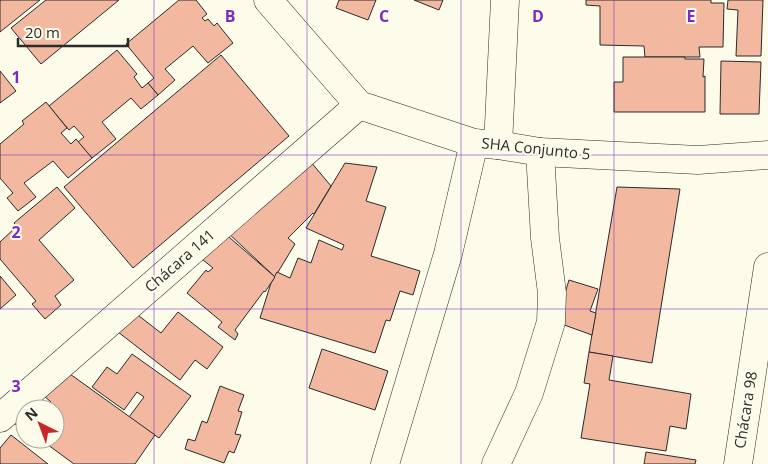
<svg xmlns="http://www.w3.org/2000/svg" width="768" height="464" viewBox="0 0 768 464" font-family="'Open Sans',sans-serif">
	<style>
		.building { fill: #f2b8a0; stroke: #2b2b2b }
		.lines { fill: none; stroke-linecap: round; stroke-linejoin: round }
		.street-casing { stroke: #2b2b2b; stroke-width: 29 }
		.secondary-casing { stroke: #2b2b2b; stroke-width: 29 }
		.street { stroke: #fdfbea; stroke-width: 28 }
		.secondary { stroke: #fdfbea; stroke-width: 28 }
		.grid { fill: none; stroke: #7b2cbf; stroke-width: 1; stroke-opacity: 0.55 }
		.labels { text-anchor: middle; stroke-width: 4; stroke-linejoin: round; paint-order: stroke }
		.street-label { font-size: 15px; fill: #2b2b2b; stroke: #fdfbea }
		.grid-label { font-size: 16px; text-anchor: middle; font-weight: bold; fill: #7b2cbf; stroke: #fdfbea; stroke-width: 4; stroke-linejoin: round; paint-order: stroke }
	</style>
	<rect width="100%" height="100%" fill="#fdfbea"/>
	<g class="building">
		<polygon points="0,0 40,0 0,32"/>
		<polygon points="46,0 119,0 41,64 11,28"/>
		<polygon points="179,0 196,0 207,14 202,18 205,21 208,19 214,26 217,23 233,43 208,63 193,46 165,69 175,80 158,95 148,83 154,78 126,44"/>
		<polygon points="339,0 376,0 368,20 336,8"/>
		<polygon points="414,0 443,0 439,10"/>
		<polygon points="586,0 711,0 711,3 724,3 723,47 699,47 700,57 645,57 644,46 600,45 600,6 586,5"/>
		<polygon points="728,0 763,0 761,56 736,56 738,10 727,9"/>
		<polygon points="117,50 137,74 134,77 142,88 148,83 158,95 141,109 131,98 102,122 116,139 92,158 78,142 84,137 74,126 69,130 49,106"/>
		<polygon points="221,55 289,136 133,268 64,187"/>
		<polygon points="623,57 685,57 685,59 704,59 703,77 705,76 705,112 614,112 614,82 623,82"/>
		<polygon points="721,61 761,62 759,114 720,114"/>
		<polygon points="0,71 16,91 0,103"/>
		<polygon points="46,102 67,128 61,133 71,144 76,139 92,158 68,178 53,161 24,183 36,197 18,211 7,198 13,193 0,178 0,144 24,124 22,121"/>
		<polygon points="310,161 331,186 314,214 313,213 288,238 295,244 275,277 226,231"/>
		<polygon points="345,163 377,167 366,201 386,207 371,256 420,271 413,295 400,291 390,321 386,320 375,353 260,318 271,283 277,272 290,278 298,258 311,263 319,240 342,250 344,245 306,228"/>
		<polygon points="57,187 75,208 39,240 74,280 55,296 61,305 45,319 32,304 36,301 0,259 0,242 17,226 14,223"/>
		<polygon points="617,187 680,189 652,363 589,352"/>
		<polygon points="222,231 275,277 265,292 264,291 235,330 238,334 235,340 218,327 222,322 187,293 206,270 208,272 213,268 197,255"/>
		<polygon points="0,276 16,295 0,309"/>
		<polygon points="569,280 598,289 590,311 596,313 592,335 556,322"/>
		<polygon points="134,312 161,333 178,312 223,347 207,369 195,360 180,380 118,332"/>
		<polygon points="322,349 388,371 375,410 309,388"/>
		<polygon points="589,352 613,356 609,380 691,394 686,429 670,426 666,451 581,438 590,384 584,383"/>
		<polygon points="132,354 191,396 159,438 129,417 144,397 137,392 124,410 92,387 107,367 117,374"/>
		<polygon points="63,369 155,435 135,464 74,464 40,439 55,439 55,409 26,409 33,399 46,409 51,402 44,396"/>
		<polygon points="220,386 244,395 238,411 242,412 235,434 241,435 234,453 229,451 224,463 185,449 188,439 195,441 202,421 207,423"/>
		<polygon points="25,410 25,431 15,424"/>
		<polygon points="11,435 48,464 0,464 0,448"/>
		<polygon points="646,452 696,460 695,464 644,464"/>
	</g>
	<g class="lines">
		<g class="street-casing">
			<g id="street">
				<polyline points="498,145 505,0"/>
				<polyline points="0,418 359,105"/>
				<polyline points="385,464 448,254 474,143"/>
				<polyline points="496,464 529,393 551,322 552,293 545,238 540,152"/>
				<polyline points="738,464 768,267"/>
			</g>
		</g>
		<g class="secondary-casing">
			<polyline id="secondary" points="268,0 359,105 474,143 498,145 540,152 698,160 768,155"/>
		</g>
		<use href="#street" class="street"/>
		<use href="#secondary" class="secondary"/>
	</g>
	<path class="grid" d="M154,0V464M307,0V464M461,0V464M614,0V464M0,155H768M0,309H768"/>
	<g class="labels">
		<g class="street-label">
			<text transform="translate(536 149) rotate(6)" y="5">SHA Conjunto 5</text>
			<text transform="translate(180 261) rotate(-41)" y="5">Chácara 141</text>
			<text transform="translate(746 410) rotate(-81)" y="5">Chácara 98</text>
		</g>
	</g>
	<g class="grid-label">
		<text x="230" y="22">B</text>
		<text x="384" y="22">C</text>
		<text x="538" y="22">D</text>
		<text x="691" y="22">E</text>
		<text x="16" y="83">1</text>
		<text x="16" y="238">2</text>
		<text x="16" y="392">3</text>
	</g>
	<g transform="translate(40 424) rotate(318)"><circle r="24" fill="#fdfbea" stroke="#a9a89e"/>
	<path d="M0-4L9 19L0 12L-9 19Z" fill="#c62828"/>
	<text y="-8" font-size="14" font-weight="bold" text-anchor="middle" fill="#2b2b2b">N</text>
	</g>
	<path d="M18 38v8h110v-8" fill="none" stroke="#2b2b2b" stroke-width="2.5"/>
	<text x="25" y="38" font-size="15" fill="#2b2b2b" stroke="#fdfbea" stroke-width="4" paint-order="stroke">20 m</text>
</svg>
